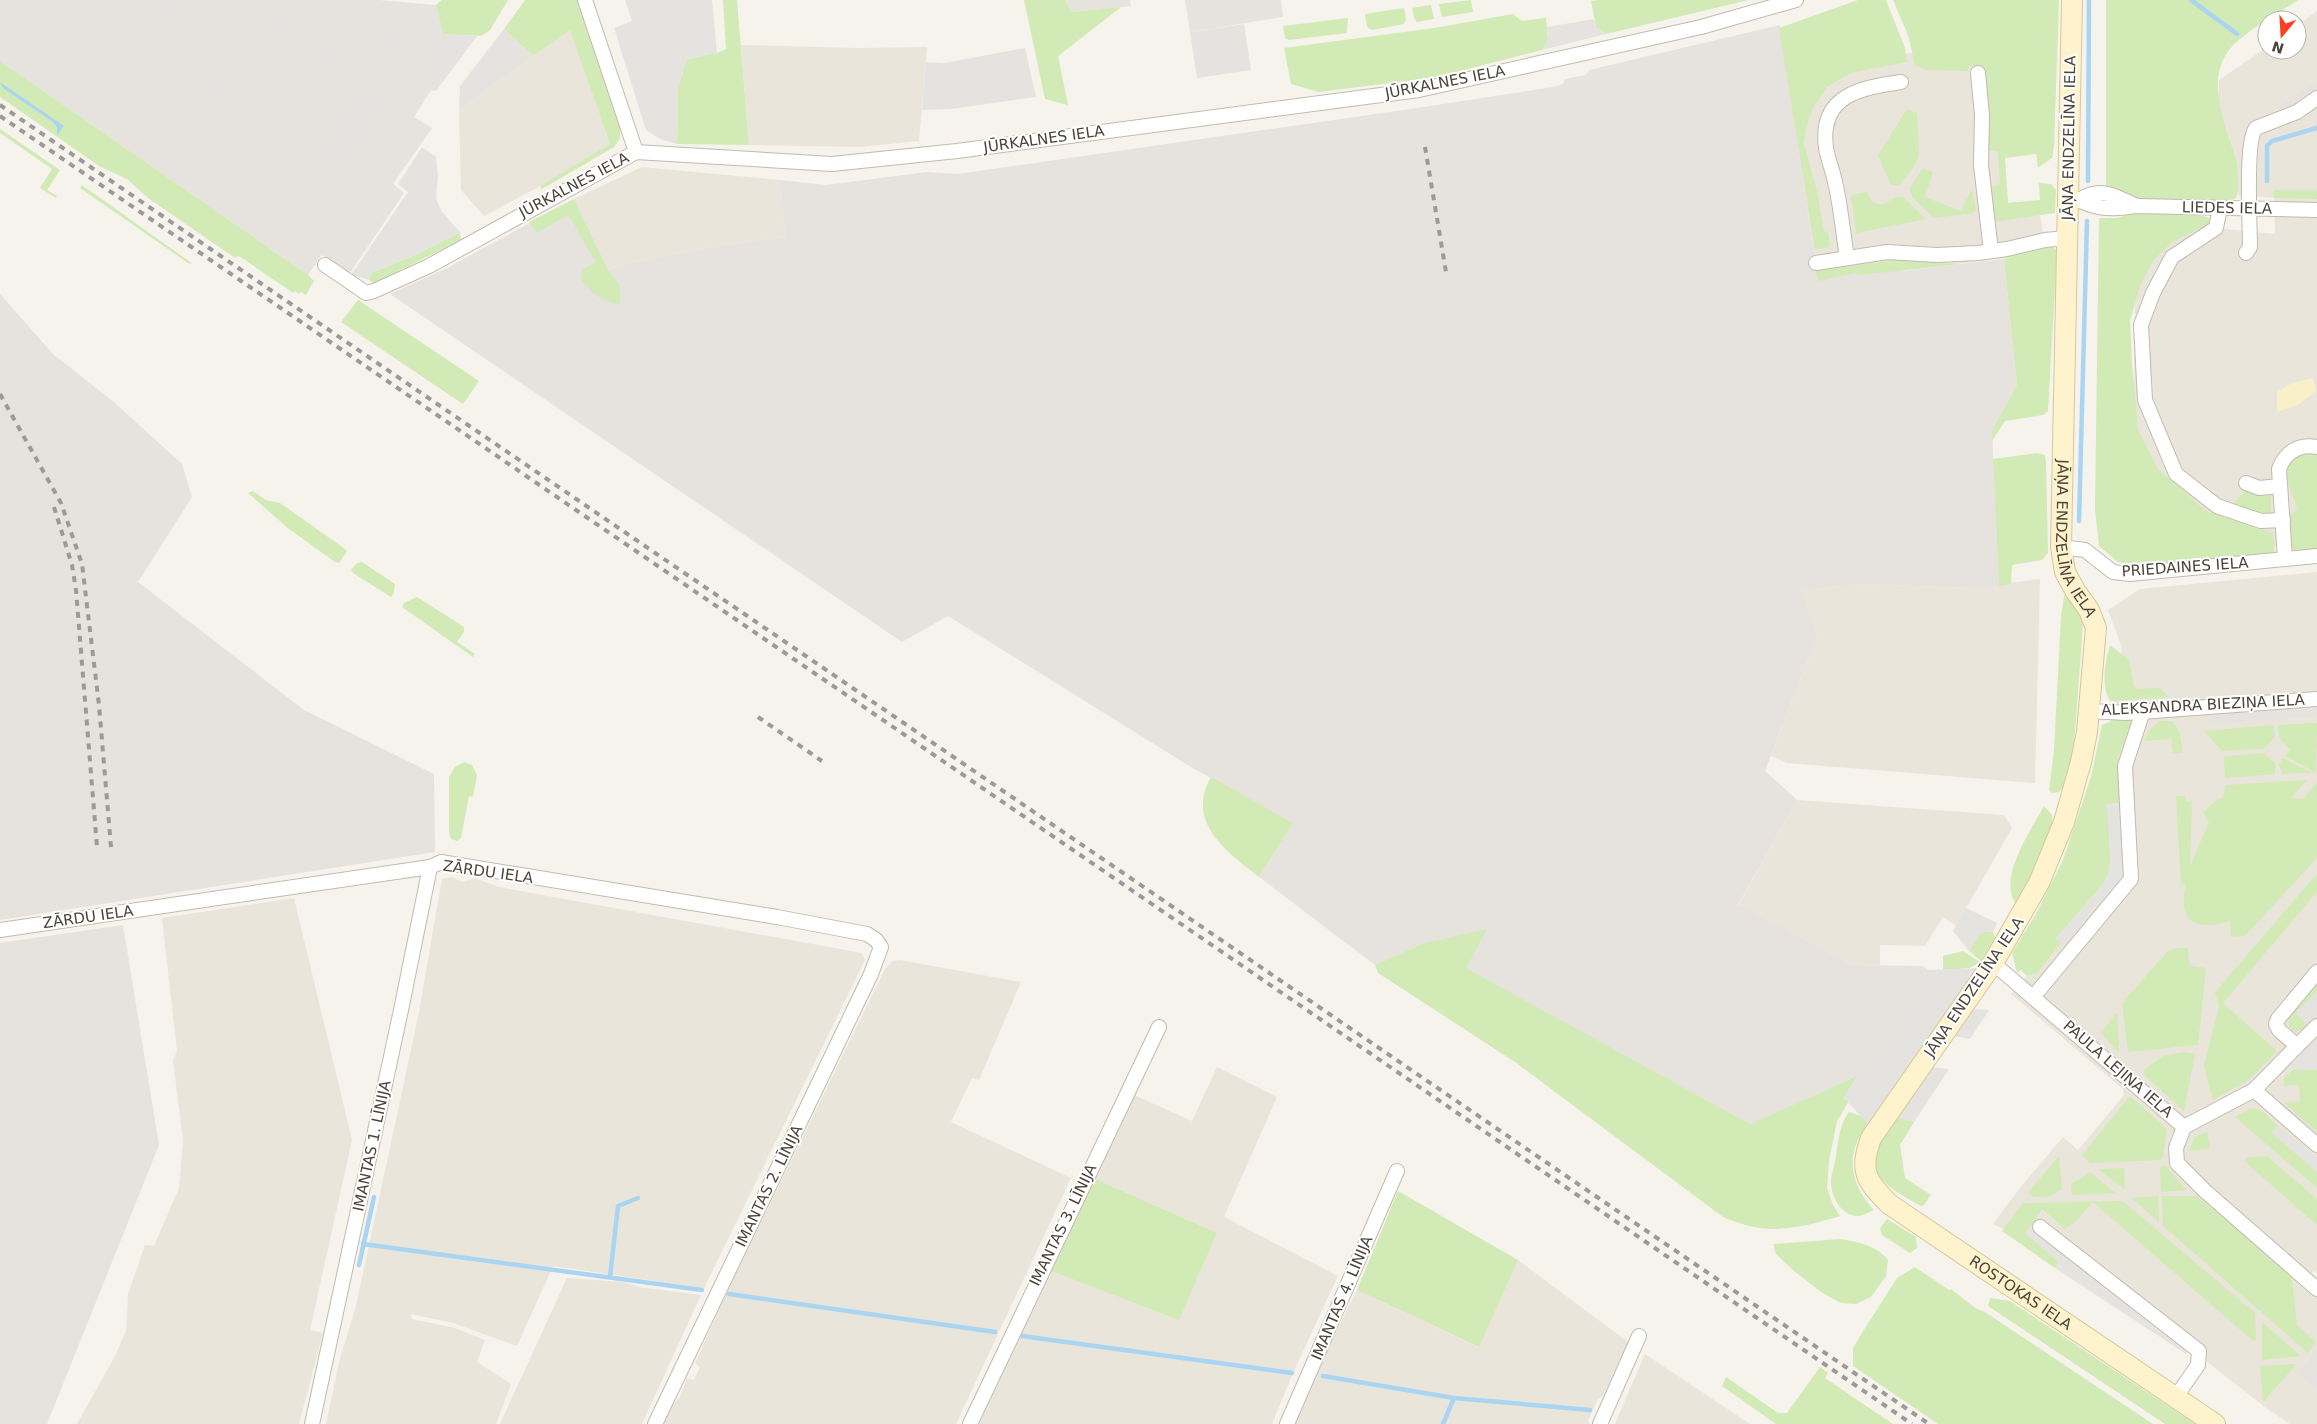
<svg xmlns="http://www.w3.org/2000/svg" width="2317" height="1424" viewBox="0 0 2317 1424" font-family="'DejaVu Sans',sans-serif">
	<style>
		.residential { fill: #eae5da }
		.industrial { fill: #e6e2dd }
		.green { fill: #d2eab5 }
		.sand { fill: #f9efc9 }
		.parking { fill: #e5e3e0 }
		.water { fill: #a9d4f2 }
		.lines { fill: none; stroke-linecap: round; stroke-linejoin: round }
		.stream { stroke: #a9d4f2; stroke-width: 4.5 }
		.street-casing { stroke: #c2bbae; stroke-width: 16 }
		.secondary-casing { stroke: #d6c79b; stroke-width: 22 }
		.street { stroke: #fff; stroke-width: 14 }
		.secondary { stroke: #fff3cd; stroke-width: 20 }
		.rail { stroke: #9a9a9a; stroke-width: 4; stroke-dasharray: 6 6; stroke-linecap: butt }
		.labels { text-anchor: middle; stroke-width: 4; stroke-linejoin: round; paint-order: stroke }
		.street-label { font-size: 15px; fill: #4b4439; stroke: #fff }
	</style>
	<rect width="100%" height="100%" fill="#f6f3ec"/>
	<g class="residential">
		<polygon points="2317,11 2317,543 2270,548 2134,530 2134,341 2137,220 2275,234 2274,198 2238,195 2236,157 2219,106 2219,80 2267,47 2267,50 2297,50 2297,25"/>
		<polygon points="570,29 610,144 561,175 484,216 461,190 459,110"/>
		<polygon points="1988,41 2008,203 2038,201 2046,253 1818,281 1787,72"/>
		<polygon points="741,45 858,48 927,47 919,141 860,147 749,145"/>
		<polygon points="642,167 780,180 785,237 711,247 634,262 608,270 574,199"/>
		<polygon points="2317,572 2317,1273 2313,1270 2309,1290 2317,1297 2317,1424 2290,1424 2266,1408 2093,1272 1993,1224 2019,1189 2063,1137 2078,1150 2124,1095 2123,1089 2011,994 2108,884 2102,776 2122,648 2108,610 2140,589"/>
		<polygon points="2040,579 2035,783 1787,763 1771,756 1817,635 1801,590 1863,584 1970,588"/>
		<polygon points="1797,800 2004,815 2012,828 1956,926 1943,917 1925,946 1880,945 1880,965 1851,965 1738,906"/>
		<polygon points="451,877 463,882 475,878 499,887 862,953 865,960 704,1288 553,1266 517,1346 453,1323 411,1314 412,1319 455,1328 485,1340 477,1362 511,1384 496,1424 326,1424 339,1362 356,1306 418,1017 442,879"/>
		<polygon points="294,898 352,1140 310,1330 323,1333 299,1424 77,1424 115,1356 126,1331 128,1294 145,1245 154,1246 179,1188 183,1141 173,1060 177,1051 162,918"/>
		<polygon points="900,960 1021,982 979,1080 972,1078 951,1122 1071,1178 956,1424 663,1424 673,1405 680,1397 687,1378 694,1380 700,1367 695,1363 728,1290 885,969 893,961"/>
		<polygon points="1217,1067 1277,1097 1224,1217 1338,1276 1293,1373 1272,1424 979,1424 1051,1271 1179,1319 1217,1233 1093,1178 1132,1094 1192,1121"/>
		<polygon points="1518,1260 1628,1342 1603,1396 1598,1399 1588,1421 1590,1424 1293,1424 1308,1389 1357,1290 1478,1347"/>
		<polygon points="567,1278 623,1282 639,1287 701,1295 642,1424 500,1424"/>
		<polygon points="1645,1354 1750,1424 1615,1424"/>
	</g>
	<g class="industrial">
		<polygon points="0,0 379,0 436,5 443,34 406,91 423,103 414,117 432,128 393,184 404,193 350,273 322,255 308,275 0,61"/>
		<polygon points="1065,0 1130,0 1131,6 1072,12"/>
		<polygon points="1185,0 1281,0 1283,17 1190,32"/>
		<polygon points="1780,25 1818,280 1856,273 1859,275 1901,268 1902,271 2004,259 2017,385 1992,430 1999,586 1970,588 1863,584 1801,590 1817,635 1765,771 1797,800 1738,905 1851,965 1923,966 1928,970 1895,1023 1857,1076 1750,1124 1421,944 1375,965 1259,877 1293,823 1191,767 948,616 902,642 390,294 447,268 574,199 608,270 634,262 711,247 785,237 780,180 826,185 927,172 958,174 1417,108 1553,87 1563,84 1565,79 1586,75 1589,70"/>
		<polygon points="0,294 53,354 115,403 182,464 192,497 138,582 304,710 434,774 435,852 0,920"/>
		<polygon points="123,925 159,1145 47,1424 0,1424 0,943"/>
	</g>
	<g class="green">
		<polygon points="442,0 508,0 490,30 481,36 443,34 436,5"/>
		<polygon points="525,0 577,0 620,129 620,138 614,147 542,189 540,186 610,144 570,30 533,56 504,29"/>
		<polygon points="723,0 737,0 749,145 677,144 678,88 687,59 717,53 726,49"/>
		<polygon points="1024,0 1065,0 1072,12 1121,7 1058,56 1068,105 1045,99"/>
		<polygon points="1471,0 1473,12 1442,17 1439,4"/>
		<polygon points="1599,0 1749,0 1606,34 1596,27 1591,1"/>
		<polygon points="1858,0 1886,0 1905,48 1907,62 1850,73 1827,87 1814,106 1806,128 1804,144 1817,191 1824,232 1828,231 1830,247 1815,250 1779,28"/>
		<path d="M1893,0H2059L2054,147L2052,158L2038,168L2036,154L2005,158L2008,203L2040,200L2039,183L2051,184L2056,190L2055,213L1993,222L1990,187L2000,184L1998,151H1985C1992,122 1987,94 1982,65L1969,66L1968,71L1927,70L1915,65L1908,35Z"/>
		<path d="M2106,0H2298C2279,13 2244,32 2230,49C2205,79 2225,123 2235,155C2238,163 2237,173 2238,181C2238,188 2239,194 2235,199L2224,201C2197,201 2168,204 2142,200C2128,198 2120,189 2106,186Z"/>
		<polygon points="1431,5 1434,19 1417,22 1414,18 1412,8"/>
		<polygon points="1404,8 1406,19 1404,24 1372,30 1367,27 1365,14"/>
		<polygon points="1513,14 1522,21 1546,18 1548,40 1542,50 1437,77 1319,92 1291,84 1284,48 1434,28"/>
		<polygon points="1348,18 1347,33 1289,40 1285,38 1283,26"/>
		<polygon points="0,61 308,275 314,281 306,295 301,292 299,294 295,291 293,293 245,260 238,256 235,258 148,198 127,179 99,166 0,97"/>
		<polygon points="1907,109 1917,113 1919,156 1914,167 1899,185 1891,185 1878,155"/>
		<polygon points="0,129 60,170 47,190 57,196 56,198 40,188 52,169 0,133"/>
		<polygon points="1922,169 1933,172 1925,197 1961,211 1972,189 1976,210 1974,213 1934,218 1912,197 1910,188"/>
		<polygon points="82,185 193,264 188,263 80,188"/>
		<polygon points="2273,190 2317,190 2317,199 2274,198"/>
		<polygon points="1867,192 1872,202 1882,205 1896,197 1902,196 1926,219 1856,233 1851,198 1852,195"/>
		<path d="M574,199L608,270L620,286V304C602,302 591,293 581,279L583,270L596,262L568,215L537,233L529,222Z"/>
		<path d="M2132,213C2150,213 2198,210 2212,220L2208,224L2171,243L2153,261L2140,286L2130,321L2132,363L2138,429L2158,469L2206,511L2273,533L2275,553L2131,565L2118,562L2099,546L2095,509L2099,218H2117Z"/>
		<polygon points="460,232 461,240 380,280 373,283 369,280 371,273 415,255"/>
		<polygon points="2045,247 2053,247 2057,251 2048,411 2043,415 2005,421 1992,441 1992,430 2017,385 2004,259"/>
		<polygon points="1894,260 1961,264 1859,275 1856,273 1818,281 1816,271"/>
		<polygon points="358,300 479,381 463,404 341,322"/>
		<path d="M2304,452L2317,455V553H2295L2288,539V517L2297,509C2291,486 2275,467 2304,452Z"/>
		<polygon points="2037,453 2045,455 2046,461 2048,553 2042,560 2012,565 2011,584 1999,586 1993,459"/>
		<polygon points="2245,490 2256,495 2271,496 2271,514 2254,512 2232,506"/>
		<polygon points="253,491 266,500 280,503 338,544 347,551 339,563 335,562 289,529 248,493"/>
		<polygon points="362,562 395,584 394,592 391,597 353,573 351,570 357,563"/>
		<polygon points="2065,592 2083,615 2082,638 2073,758 2064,786 2059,792 2052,793 2049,790 2054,750 2061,616"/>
		<polygon points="417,597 464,627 464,632 457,642 475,654 473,657 402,607 404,603"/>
		<path d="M2110,645L2129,660L2134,686L2137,689L2160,688L2169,697L2110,701C2101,687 2105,660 2110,645Z"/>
		<path d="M2116,719H2133L2118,757L2121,803L2107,804C2108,828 2116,860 2105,882L2056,938L2061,943L2038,972L2027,976L2021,970L2017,973L2012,953L2036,914L2063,860L2091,777L2102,725Z"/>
		<path d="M2160,721H2172C2180,729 2182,741 2182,753L2173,754L2171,739L2145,741L2150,729Z"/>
		<polygon points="2316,723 2317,724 2316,773 2285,756 2291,750 2279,738 2278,725"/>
		<polygon points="2273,725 2275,736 2264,749 2222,751 2204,731"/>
		<polygon points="2263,753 2275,763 2275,774 2225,778 2224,756"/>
		<polygon points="2283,758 2312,773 2282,774 2279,764"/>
		<polygon points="464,762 472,765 477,775 473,797 469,796 461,838 457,841 451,839 449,832 449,777 455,767"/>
		<path d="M1211,777L1293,823L1259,877C1227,852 1185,822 1211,777Z"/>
		<path d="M2307,780L2291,798L2303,799L2317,782V858L2245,936L2231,937L2230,921C2196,931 2177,923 2186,884L2181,885L2176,796H2185L2186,802L2192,801L2190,866L2209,822L2203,812L2214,802L2223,797L2226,785Z"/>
		<path d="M2044,806L2052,815L2053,821L2029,883L2016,904C1997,879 2031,830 2044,806Z"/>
		<polygon points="2317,874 2317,892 2223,1003 2277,1051 2250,1079 2213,1100 2204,1065 2219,1007 2215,992"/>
		<path d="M1487,929L1466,968L1750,1124L1857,1076L1844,1098L1849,1101L1837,1121L1829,1161L1827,1188L1833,1205L1840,1216C1814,1224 1782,1233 1754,1227C1744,1225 1733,1221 1723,1217L1515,1062L1378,973L1375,965L1421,944Z"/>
		<polygon points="1985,931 1993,932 1995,938 1981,961 1969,951 1980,933"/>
		<polygon points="2180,948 2188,948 2189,963 2192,966 2206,968 2198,1045 2128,1052 2122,1003 2169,950"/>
		<polygon points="1963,951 1980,962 1970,968 1943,970 1943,956"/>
		<path d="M2317,982V991L2296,1013L2309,1026L2296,1032C2294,1031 2291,1030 2290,1027C2282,1017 2310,990 2317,982Z"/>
		<polygon points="2117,1012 2119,1053 2101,1033"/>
		<polygon points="2184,1052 2195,1054 2184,1111 2145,1076 2143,1071 2163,1056"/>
		<polygon points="2294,1069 2317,1070 2317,1132 2284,1103 2300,1101 2299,1085 2283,1086 2284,1077"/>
		<polygon points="2130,1096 2167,1129 2163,1157 2160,1160 2090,1163 2082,1155"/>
		<polygon points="2251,1108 2259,1109 2278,1126 2272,1133 2317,1172 2317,1188 2235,1117"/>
		<path d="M1849,1112L1861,1116L1868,1124C1844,1153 1850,1184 1874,1210C1869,1212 1864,1215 1859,1216C1841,1217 1830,1195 1831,1179C1832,1172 1835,1164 1836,1156C1838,1141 1840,1124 1849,1112Z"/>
		<path d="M1897,1117L1914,1122L1900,1145L1905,1178L1931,1195L1924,1205L1921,1206C1900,1194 1863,1177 1878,1147C1883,1136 1891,1126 1897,1117Z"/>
		<polygon points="2207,1131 2210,1149 2189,1151 2195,1137"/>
		<polygon points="2059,1156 2062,1189 2050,1196 2033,1197 2028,1193"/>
		<polygon points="2267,1156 2317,1199 2317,1225 2244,1161 2249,1157"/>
		<polygon points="2166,1166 2168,1169 2187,1190 2161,1192 2160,1167"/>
		<polygon points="2124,1168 2125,1190 2098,1169"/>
		<polygon points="2090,1172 2115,1193 2072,1195 2071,1184"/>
		<polygon points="1093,1178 1217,1233 1179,1320 1051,1271"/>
		<polygon points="1398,1191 1518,1260 1479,1347 1357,1290"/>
		<polygon points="2158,1196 2159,1222 2131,1198"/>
		<polygon points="2162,1196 2197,1196 2291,1273 2297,1325 2316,1342 2308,1353 2163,1226"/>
		<polygon points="2123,1201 2255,1313 2256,1340 2253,1341 2093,1202 2075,1222 2065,1229 2042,1209 2026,1233 2059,1262 2055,1268 2002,1231 2023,1203"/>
		<polygon points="1887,1219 1916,1237 1917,1248 1910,1253 1882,1235 1880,1228"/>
		<path d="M1840,1239C1859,1242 1875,1245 1888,1260L1886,1276L1871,1297L1856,1304L1841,1303L1821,1292L1794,1271L1776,1254L1773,1244Z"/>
		<polygon points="1915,1267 1949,1290 1951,1289 1975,1308 1985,1312 2153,1424 1938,1424 1853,1366 1853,1348 1862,1333 1897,1278"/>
		<polygon points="1990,1298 2010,1301 2195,1424 2165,1424 1988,1306"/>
		<polygon points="2262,1322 2301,1356 2262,1360"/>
		<polygon points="2297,1364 2263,1402 2260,1366"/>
		<polygon points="1820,1367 1828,1373 1825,1378 1893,1424 1776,1424 1722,1386 1726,1377 1778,1413 1787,1413"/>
	</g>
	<polygon class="sand" points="2313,378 2316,391 2298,405 2277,412 2277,392 2292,383"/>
	<g class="parking">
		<polygon points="71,0 89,0 46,64 33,56"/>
		<polygon points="162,0 181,0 188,5 191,0 210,0 196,22 185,15 175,28 153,13"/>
		<polygon points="625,0 712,0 717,53 687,59 678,88 677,144 660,139 646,130 614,28 632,21"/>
		<polygon points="272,5 361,66 354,76 391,102 350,163 340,156 330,169 310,156 336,117 332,114 352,81 261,20"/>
		<polygon points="1594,19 1596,27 1606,34 1542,50 1548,40 1547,27"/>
		<polygon points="1244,24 1251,70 1197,78 1190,32"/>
		<polygon points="391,27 403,37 408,53 398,67 375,51"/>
		<polygon points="504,29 533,56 459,110 460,86"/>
		<polygon points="148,31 176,52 167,63 139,44"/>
		<polygon points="443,34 477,36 436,91 431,90 423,103 406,91"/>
		<polygon points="1025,48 1036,97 951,109 922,110 926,62 944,63"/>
		<polygon points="183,56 249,103 241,114 174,68"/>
		<polygon points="2317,81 2317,98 2285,117 2280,106"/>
		<polygon points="256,108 301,137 293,149 248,118"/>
		<polygon points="422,147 436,157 438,176 436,199 442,212 460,232 415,255 371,273 369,280 351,275 408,192 398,184"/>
		<polygon points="2317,706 2317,717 2210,724 2209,713"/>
		<polygon points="2121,803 2126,878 2065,947 2056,938 2099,889 2108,876 2110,859 2107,804"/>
		<polygon points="1966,908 1997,923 1993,932 1985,931 1980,933 1969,951 1953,931"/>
		<polygon points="1979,968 1931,1034 1868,1124 1844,1098 1857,1076 1895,1023 1928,970"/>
		<polygon points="2317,991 2317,1018 2309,1026 2296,1013"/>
		<polygon points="1972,1009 1989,1010 1970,1039 1954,1036"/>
		<polygon points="2317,1038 2317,1070 2294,1069 2290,1065"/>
		<polygon points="1932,1067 1949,1069 1914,1122 1897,1117"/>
		<polygon points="2278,1126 2317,1158 2317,1172 2272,1132"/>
		<polygon points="2030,1227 2188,1348 2186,1354 2055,1268 2059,1262 2025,1233"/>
		<polygon points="2317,1350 2317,1389 2297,1373"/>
	</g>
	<polygon class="water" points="0,82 64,126 57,135 57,127 53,122 3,88"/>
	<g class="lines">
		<g class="stream">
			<polyline points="2191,0 2237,34"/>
			<polyline points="2088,181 2089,0"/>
			<polyline points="2267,181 2267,146 2272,141 2317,128"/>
			<polyline points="2079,521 2087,221"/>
			<polyline points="363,1244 702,1290"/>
			<polyline points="359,1265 374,1197"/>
			<polyline points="610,1277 618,1206 638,1198"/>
			<polyline points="729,1294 995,1332"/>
			<polyline points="1022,1336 1292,1373"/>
			<polyline points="1323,1376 1454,1398 1590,1410"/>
			<polyline points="1443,1424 1454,1398"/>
		</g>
		<g class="street-casing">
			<g id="street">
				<polyline points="585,0 636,152"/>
				<polyline points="1978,73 1982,115 1981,165 1991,251"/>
				<path d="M2067,198C2079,199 2083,203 2094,206C2109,210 2122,208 2138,206L2317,210"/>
				<path d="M2081,199C2102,186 2116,197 2137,206"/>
				<polyline points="2220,208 2216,228 2172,257 2153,293 2141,325 2145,400 2176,474 2217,506 2261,521 2283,520"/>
				<path d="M2246,253L2250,247C2250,226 2245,139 2256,128L2297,112L2317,98"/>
				<path d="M1847,258C1843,233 1841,207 1835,182C1833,171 1828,160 1826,148C1819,95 1860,88 1901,82"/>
				<polyline points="1816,263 1887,252 1937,255 1978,253 2007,249 2045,240 2066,238"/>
				<polyline points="325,265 366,293 374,291 429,266 636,152 832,164 957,151 1419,90 1701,27 1796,0"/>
				<polyline points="2246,483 2259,488 2280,486"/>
				<polyline points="2061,547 2085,550 2113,572 2130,574 2317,556"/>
				<path d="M2285,559L2279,469C2286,451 2299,444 2317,447"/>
				<polyline points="2090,711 2126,713 2317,699"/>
				<polyline points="0,930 430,867 441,862 777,917 867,934 876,940 881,947 871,974 655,1424"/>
				<polyline points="1993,963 2184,1127 2176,1148 2177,1163 2205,1191 2317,1289"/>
				<polyline points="2034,996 2131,879 2125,766 2143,711"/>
				<polyline points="2297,1046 2317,1026"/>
				<polyline points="2254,1090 2317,1145"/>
				<polyline points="2184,1127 2254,1090 2297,1046 2279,1030 2276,1024 2278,1019 2317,972"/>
				<polyline points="2040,1227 2199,1351 2198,1365 2175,1398"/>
				<polyline points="312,1424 401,1010 430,867"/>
				<polyline points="970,1424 1159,1027"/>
				<polyline points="1287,1424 1397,1171"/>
				<polyline points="1600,1424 1639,1336"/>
			</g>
		</g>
		<g class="secondary-casing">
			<g id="secondary">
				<path id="s1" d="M2072,0L2061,547L2065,572L2076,592L2089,610L2096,628L2087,732L2081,762L2064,822L2039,883L1993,963L1871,1138C1859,1172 1866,1180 1889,1204L2215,1424"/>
			</g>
		</g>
		<use href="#street" class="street"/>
		<use href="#secondary" class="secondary"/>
		<g class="rail">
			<polyline points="0,105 1929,1424"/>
			<polyline points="0,116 1912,1424"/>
			<polyline points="1425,147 1446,272"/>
			<polyline points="0,394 61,503 82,564 99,705 111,847"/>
			<polyline points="54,507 72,565 76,590 97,847"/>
			<polyline points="758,717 822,761"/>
		</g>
	</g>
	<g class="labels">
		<g class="street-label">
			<text transform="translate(1445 82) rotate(-11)" y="5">JŪRKALNES IELA</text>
			<text transform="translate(2069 138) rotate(-89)" y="5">JĀŅA ENDZELĪNA IELA</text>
			<text transform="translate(1044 139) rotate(-8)" y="5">JŪRKALNES IELA</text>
			<text transform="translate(574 185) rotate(-28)" y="5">JŪRKALNES IELA</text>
			<text transform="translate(2227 208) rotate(1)" y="5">LIEDES IELA</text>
			<text dy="5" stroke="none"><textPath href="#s1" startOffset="542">JĀŅA ENDZELĪNA IELA</textPath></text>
			<text transform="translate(2185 567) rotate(-4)" y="5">PRIEDAINES IELA</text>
			<text transform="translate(2203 705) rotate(-3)" y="5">ALEKSANDRA BIEZIŅA IELA</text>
			<text transform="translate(488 872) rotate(8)" y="5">ZĀRDU IELA</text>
			<text transform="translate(88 917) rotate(-8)" y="5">ZĀRDU IELA</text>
			<text transform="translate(1974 987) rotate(-56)" y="5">JĀŅA ENDZELĪNA IELA</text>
			<text transform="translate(2118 1069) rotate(41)" y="5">PAULA LEJIŅA IELA</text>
			<text transform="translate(372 1146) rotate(-78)" y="5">IMANTAS 1. LĪNIJA</text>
			<text transform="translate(769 1186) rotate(-64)" y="5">IMANTAS 2. LĪNIJA</text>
			<text transform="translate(1063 1225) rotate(-64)" y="5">IMANTAS 3. LĪNIJA</text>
			<text dy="5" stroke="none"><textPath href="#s1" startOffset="1439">ROSTOKAS IELA</textPath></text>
			<text transform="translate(1342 1298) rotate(-67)" y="5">IMANTAS 4. LĪNIJA</text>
		</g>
	</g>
	<g transform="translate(2282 35) rotate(198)"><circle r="24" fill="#ffffff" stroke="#b7b4b0"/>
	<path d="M0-4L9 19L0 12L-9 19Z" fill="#fc3f1d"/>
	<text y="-8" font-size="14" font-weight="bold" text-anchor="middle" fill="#4b4439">N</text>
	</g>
</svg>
